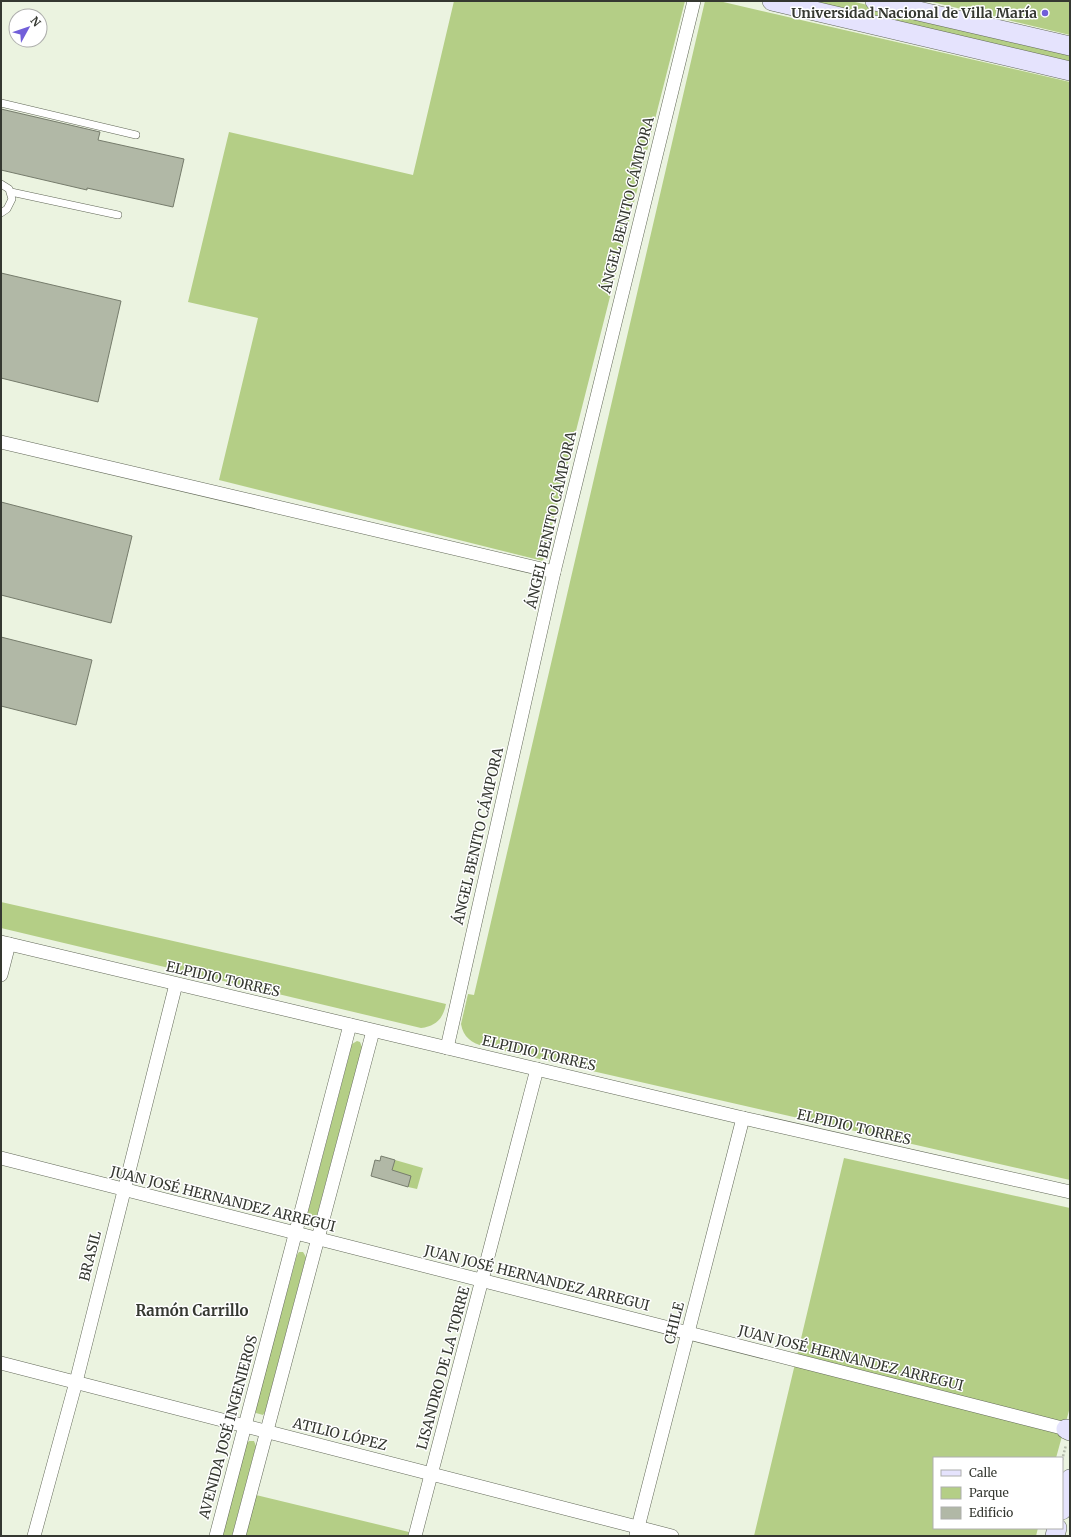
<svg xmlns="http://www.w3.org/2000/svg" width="1071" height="1537" viewBox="0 0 1071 1537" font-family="Merriweather,serif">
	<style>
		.green { fill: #b4ce86 }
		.building { fill: #b1b8a6; stroke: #767c6c }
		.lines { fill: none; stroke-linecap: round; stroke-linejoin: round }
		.lane-casing { stroke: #626858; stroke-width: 8 }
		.street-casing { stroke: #626858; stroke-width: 14 }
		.secondary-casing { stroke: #626858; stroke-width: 20 }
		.path { stroke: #b4bbab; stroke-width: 2.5; stroke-dasharray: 2 2; stroke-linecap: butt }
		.lane { stroke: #fff; stroke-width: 7 }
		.street { stroke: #fff; stroke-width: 13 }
		.secondary { stroke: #e5e3fd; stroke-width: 19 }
		.poi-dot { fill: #715fd9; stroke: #fff; stroke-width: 1.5 }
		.labels { text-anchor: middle; stroke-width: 3; stroke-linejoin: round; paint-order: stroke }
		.poi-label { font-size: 14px; font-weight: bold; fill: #353831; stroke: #fff; text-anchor: end }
		.street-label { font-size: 14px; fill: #353831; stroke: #fff }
		.neighbourhood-label { font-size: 15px; font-weight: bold; fill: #353831; stroke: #fff }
	</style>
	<rect width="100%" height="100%" fill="#ebf3e0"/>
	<g class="green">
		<polygon points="454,1 685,1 543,561 219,480 258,318 188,302 229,132 413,175"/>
		<path d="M705,1H719L1070,82V1180L483,1046C472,1043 463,1037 461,1024L468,994L474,995Z"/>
		<polygon points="806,1 851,1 1070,54 1070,64"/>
		<polygon points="928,1 1070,1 1070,35"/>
		<path d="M1,902L319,974L446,1004C443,1019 436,1026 421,1028L1,928Z"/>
		<polygon points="357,1041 360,1042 362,1047 316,1219 311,1221 307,1216 352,1044"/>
		<polygon points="844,1158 1070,1208 1070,1407 1056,1458 934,1458 934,1528 1038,1528 1036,1536 754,1536"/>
		<polygon points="395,1160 423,1168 417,1189 408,1187 392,1170"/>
		<polygon points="299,1252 303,1252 306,1257 265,1412 263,1415 256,1413 255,1410 297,1255"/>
		<polygon points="249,1441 254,1441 256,1446 232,1536 222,1536 247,1443"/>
		<polygon points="256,1495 409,1532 408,1536 245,1536"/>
	</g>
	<g class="building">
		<polygon points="1,109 100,132 98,140 184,159 173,207 87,188 87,190 1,170"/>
		<polygon points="1,273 121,301 98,402 1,378"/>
		<polygon points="1,502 132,536 111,623 1,595"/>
		<polygon points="1,637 92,660 76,725 1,706"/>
		<polygon points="381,1156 395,1160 392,1170 411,1176 408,1187 371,1176 375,1160 380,1161"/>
	</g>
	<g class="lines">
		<g class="lane-casing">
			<g id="lane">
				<polyline points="1,103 136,135"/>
				<polyline points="1,184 9,189 12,199 7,209 1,213"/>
				<polyline points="11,192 118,215"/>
			</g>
		</g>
		<g class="street-casing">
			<g id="street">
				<polyline points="1,442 554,572"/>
				<polyline points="1,942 743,1118 1070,1192"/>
				<polyline points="1,975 9,944"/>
				<polyline points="447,1048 554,572 694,1"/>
				<polyline points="1,1158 1066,1429"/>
				<polyline points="1,1363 672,1536"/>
				<polyline points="636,1535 743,1118"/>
				<polyline points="34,1536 76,1382 176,984"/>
				<polyline points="216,1536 350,1025"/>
				<polyline points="239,1536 373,1031"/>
				<polyline points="415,1536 537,1069"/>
			</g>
		</g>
		<g class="secondary-casing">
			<g id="secondary">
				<polyline points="772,1 1070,71"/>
				<polyline points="875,1 1070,46"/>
				<polyline points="1066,1429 1070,1431"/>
				<polyline points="1062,1510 1070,1479"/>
				<polyline points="1055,1536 1057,1528"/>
			</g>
		</g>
		<polyline class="path" points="1062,1460 1066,1445"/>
		<use href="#lane" class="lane"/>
		<use href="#street" class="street"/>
		<use href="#secondary" class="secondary"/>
	</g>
	<circle class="poi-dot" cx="1045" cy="13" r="4"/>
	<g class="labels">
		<g class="poi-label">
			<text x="1037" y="18">Universidad Nacional de Villa María</text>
		</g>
		<g class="street-label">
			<text transform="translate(627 205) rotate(-76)" y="5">ÁNGEL BENITO CÁMPORA</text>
			<text transform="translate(551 520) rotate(-77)" y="5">ÁNGEL BENITO CÁMPORA</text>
			<text transform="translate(478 836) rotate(-77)" y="5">ÁNGEL BENITO CÁMPORA</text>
			<text transform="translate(223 979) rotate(13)" y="5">ELPIDIO TORRES</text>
			<text transform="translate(539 1053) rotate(13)" y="5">ELPIDIO TORRES</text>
			<text transform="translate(854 1127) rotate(13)" y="5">ELPIDIO TORRES</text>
			<text transform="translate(223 1199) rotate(14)" y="5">JUAN JOSÉ HERNANDEZ ARREGUI</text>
			<text transform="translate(90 1256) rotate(-76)" y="5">BRASIL</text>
			<text transform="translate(537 1278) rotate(14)" y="5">JUAN JOSÉ HERNANDEZ ARREGUI</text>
			<text transform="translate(674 1323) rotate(-76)" y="5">CHILE</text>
			<text transform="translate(851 1358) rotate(14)" y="5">JUAN JOSÉ HERNANDEZ ARREGUI</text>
			<text transform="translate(443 1368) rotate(-75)" y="5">LISANDRO DE LA TORRE</text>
			<text transform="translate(228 1427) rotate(-75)" y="5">AVENIDA JOSÉ INGENIEROS</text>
			<text transform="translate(340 1434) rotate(14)" y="5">ATILIO LÓPEZ</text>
		</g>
		<g class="neighbourhood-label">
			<text x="192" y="1316">Ramón Carrillo</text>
		</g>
	</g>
	<rect width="1071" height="1537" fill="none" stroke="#353831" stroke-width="4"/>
	<rect x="933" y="1457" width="130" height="72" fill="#ffffff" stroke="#aeafad"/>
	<rect x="941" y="1470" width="20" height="6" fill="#e5e3fd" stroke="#aeafad"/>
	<text x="969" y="1477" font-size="12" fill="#353831">Calle</text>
	<rect x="941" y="1487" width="20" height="12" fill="#b4ce86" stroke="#aeafad"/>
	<text x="969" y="1497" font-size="12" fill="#353831">Parque</text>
	<rect x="941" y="1507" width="20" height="12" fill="#b1b8a6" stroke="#aeafad"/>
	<text x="969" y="1517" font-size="12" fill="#353831">Edificio</text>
	<g transform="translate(28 28) rotate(50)"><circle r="19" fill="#ffffff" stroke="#aeafad"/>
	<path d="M0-3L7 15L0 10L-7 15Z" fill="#715fd9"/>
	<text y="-6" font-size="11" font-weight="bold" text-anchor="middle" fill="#353831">N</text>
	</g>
</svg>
